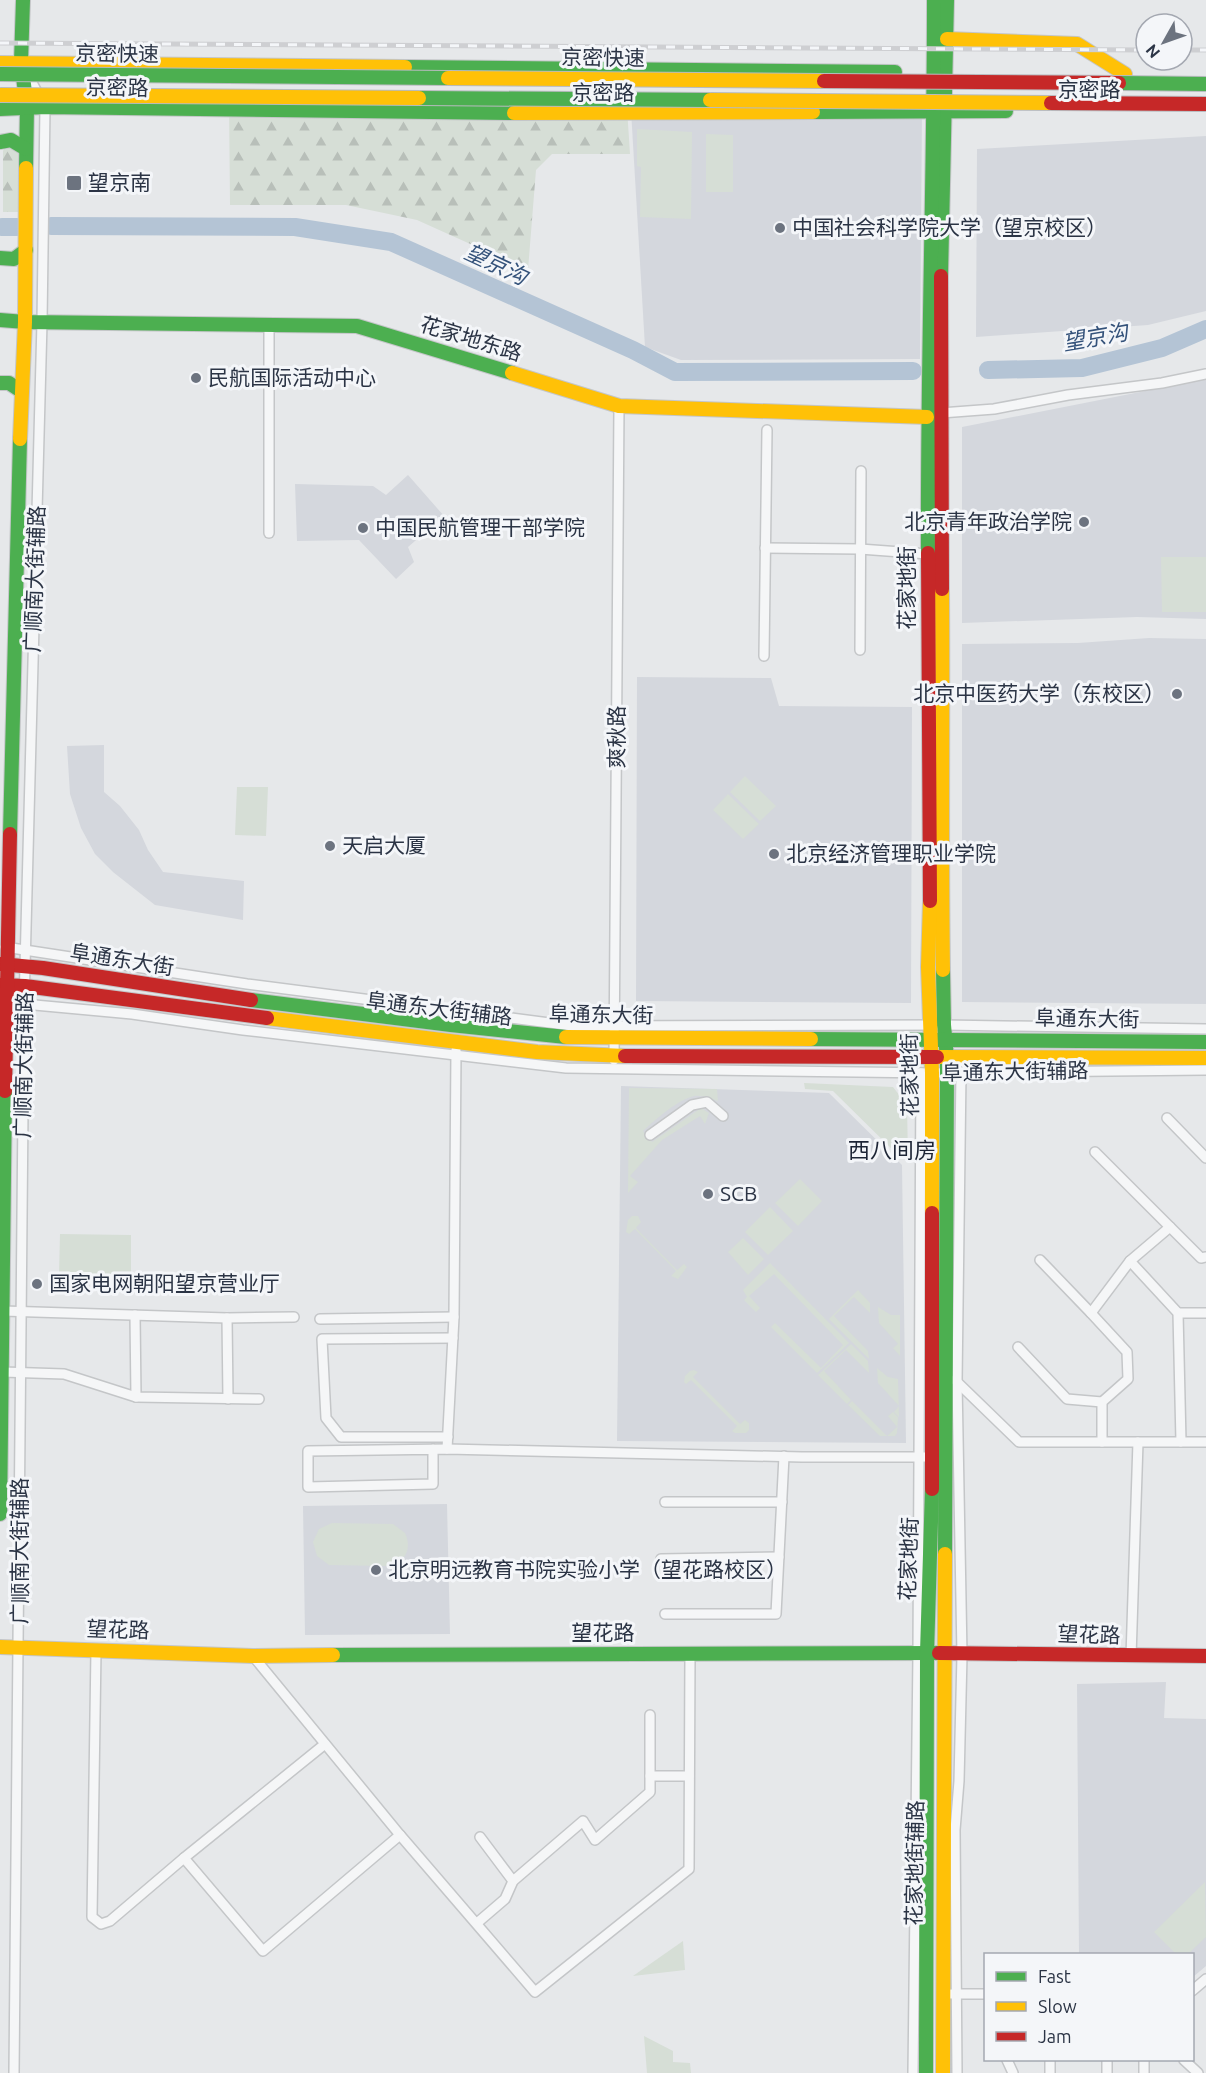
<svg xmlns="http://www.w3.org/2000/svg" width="1206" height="2073" viewBox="0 0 1206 2073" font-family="Ubuntu,'Noto Sans SC',sans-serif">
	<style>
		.built { fill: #d4d7dd }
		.green { fill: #d6ded6 }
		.forest { fill: url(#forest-firs) }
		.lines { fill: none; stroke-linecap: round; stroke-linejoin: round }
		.river { stroke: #b4c4d5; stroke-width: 18 }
		.street-casing { stroke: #c4c6c8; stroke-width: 12 }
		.fast-casing { stroke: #c4c6c8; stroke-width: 16 }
		.slow-casing { stroke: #c4c6c8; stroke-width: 16 }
		.jam-casing { stroke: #c4c6c8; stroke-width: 16 }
		.street { stroke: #f5f6f7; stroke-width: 9 }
		.fast { stroke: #4caf50; stroke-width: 14 }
		.slow { stroke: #ffc107; stroke-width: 14 }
		.jam { stroke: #c62828; stroke-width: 14 }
		.rail-casing { stroke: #cecfd2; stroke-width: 5 }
		.rail { stroke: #f4f6f9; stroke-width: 3; stroke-dasharray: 9; stroke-linecap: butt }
		.fast-bridge-casing { stroke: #b8bbbf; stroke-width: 16; stroke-linecap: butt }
		.slow-bridge-casing { stroke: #b8bbbf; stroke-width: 16; stroke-linecap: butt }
		.jam-bridge-casing { stroke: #b8bbbf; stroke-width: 16; stroke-linecap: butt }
		.fast-bridge { stroke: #4caf50; stroke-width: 14 }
		.slow-bridge { stroke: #ffc107; stroke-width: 14 }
		.jam-bridge { stroke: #c62828; stroke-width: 14 }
		.poi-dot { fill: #6c737f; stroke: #f4f6f9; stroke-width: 2 }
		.labels { text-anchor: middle; stroke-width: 6; stroke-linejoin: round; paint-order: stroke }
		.street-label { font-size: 21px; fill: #2b3445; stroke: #f4f6f9 }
		.poi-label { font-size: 21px; fill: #2b3445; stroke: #f4f6f9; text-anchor: start }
		.water-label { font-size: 22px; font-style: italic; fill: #34527a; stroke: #f4f6f9 }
		.neighbourhood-label { font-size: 22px; fill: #1d2536; stroke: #f4f6f9 }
	</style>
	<defs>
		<pattern id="forest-firs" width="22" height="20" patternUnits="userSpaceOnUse" patternTransform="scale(1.5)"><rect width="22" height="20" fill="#d6ded6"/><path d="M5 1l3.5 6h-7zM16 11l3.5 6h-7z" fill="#b8bfb9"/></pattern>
	</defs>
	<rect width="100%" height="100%" fill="#e6e8ea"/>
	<g class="built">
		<polygon points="922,108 920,359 681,360 645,347 631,110"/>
		<polygon points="1206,136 1206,311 1148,325 976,337 977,149"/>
		<polygon points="1206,379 1206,619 1137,617 962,623 962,427"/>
		<polygon points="408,475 444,516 408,547 414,562 396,579 359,540 297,541 295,484 373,486 386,495"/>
		<polygon points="1149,638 1206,639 1206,1004 962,1002 962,644 1078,643"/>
		<polygon points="637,677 771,678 779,706 912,707 911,1003 636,1001"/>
		<polygon points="104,745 104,792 120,806 139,830 148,850 163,872 244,881 243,920 155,905 113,872 95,854 81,828 70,794 67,746"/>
		<polygon points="621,1086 829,1093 902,1165 906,1443 617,1441"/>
		<polygon points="447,1504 450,1634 305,1635 303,1506"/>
		<polygon points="1166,1682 1164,1718 1206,1719 1206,1966 1193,1977 1192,1954 1079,1954 1077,1684"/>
	</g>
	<g class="green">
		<polygon points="637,129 692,132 691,219 640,217 641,167 637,166"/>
		<polygon points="706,134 733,135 733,192 706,192"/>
		<polygon points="1161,557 1206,557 1206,612 1162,612"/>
		<polygon points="745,776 776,806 760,821 730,792"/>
		<polygon points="237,787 268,787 266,836 235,835"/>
		<polygon points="728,794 759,824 743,839 713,810"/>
		<polygon points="804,1083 893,1087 907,1105 908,1159 902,1159 833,1091 805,1089"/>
		<path d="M629,1088L717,1089L718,1101C711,1099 702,1095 694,1096C677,1100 655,1120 643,1131L652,1142L701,1108L709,1113L705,1124L700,1116L662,1140L630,1176L638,1182L628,1193Z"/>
		<polygon points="800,1179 822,1201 798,1226 775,1203"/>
		<polygon points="770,1207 793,1231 768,1255 745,1232"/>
		<polygon points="632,1216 638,1216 641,1222 636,1228 677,1270 684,1264 687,1267 678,1279 671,1276 676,1271 635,1229 629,1234 626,1232 628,1220"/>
		<polygon points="60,1234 131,1235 131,1276 59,1275"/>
		<polygon points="743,1238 764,1259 748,1275 728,1252"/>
		<polygon points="770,1263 849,1343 817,1373 771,1327 775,1323 821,1368 843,1345 774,1274 749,1296 760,1308 756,1312 744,1300 747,1297 743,1290"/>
		<polygon points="858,1290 870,1303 870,1313 854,1297 834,1316 868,1351 869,1359 829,1319"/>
		<polygon points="878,1307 891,1315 900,1315 900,1356 893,1348 898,1344 879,1323"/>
		<polygon points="851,1344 868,1361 869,1373 846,1350 824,1371 851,1400 847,1404 818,1375"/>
		<polygon points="877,1368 888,1377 898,1379 899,1417 894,1412 899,1406 878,1383"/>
		<polygon points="694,1370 698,1372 693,1377 740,1424 745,1420 749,1423 749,1430 746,1433 735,1433 732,1431 737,1426 691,1380 686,1384 684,1382 685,1376 690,1371"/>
		<polygon points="852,1401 887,1436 897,1427 888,1416 893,1412 898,1417 897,1433 895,1436 880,1436 848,1405"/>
		<path d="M332,1523L393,1524L405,1533C412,1548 406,1562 389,1566L329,1565L317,1556L313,1542L319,1529Z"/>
		<polygon points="1205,1882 1206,1937 1188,1954 1176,1954 1154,1932"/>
		<polygon points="683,1941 685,1970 633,1976"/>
		<polygon points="644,2036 673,2051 673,2062 690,2063 691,2073 647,2073"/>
	</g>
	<g class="forest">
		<polygon points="229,101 627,108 630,154 552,154 536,170 528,270 417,220 346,205 230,205"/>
		<polygon points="10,144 19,151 19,212 3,212 3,151 5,147"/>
	</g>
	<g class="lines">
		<g class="river">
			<polyline points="51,226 295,227 391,242 633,350 675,372 913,371"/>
			<polyline points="2,227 17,227"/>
			<polyline points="988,370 1082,368 1162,348 1206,329"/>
		</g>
		<g class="street-casing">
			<g id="street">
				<polyline points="269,325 269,533"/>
				<polyline points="941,413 994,409 1068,395 1162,383 1206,374"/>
				<polyline points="765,548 860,549 928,554"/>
				<polyline points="860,650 861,471"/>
				<polyline points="764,656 767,430"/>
				<polyline points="5,947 247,984 573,1026 944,1025 1206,1029"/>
				<polyline points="2,1002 132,1014 243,1030 566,1068 932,1073 1206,1070"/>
				<polyline points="614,1060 619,406"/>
				<polyline points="1167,1118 1206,1158"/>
				<polyline points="650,1135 692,1105 707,1102 723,1116"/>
				<polyline points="1095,1152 1170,1227 1130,1261 1091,1313 1127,1352 1128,1379 1102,1402 1102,1442"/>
				<polyline points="1170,1227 1201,1258 1206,1257"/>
				<polyline points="1040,1260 1091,1313"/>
				<polyline points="1130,1261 1178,1313 1181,1442"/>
				<polyline points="3,1311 227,1318 294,1317"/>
				<polyline points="1178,1313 1206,1313"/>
				<polyline points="135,1315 136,1397"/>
				<polyline points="227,1318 228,1399"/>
				<polyline points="320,1319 454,1317"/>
				<polyline points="1018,1347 1067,1399 1102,1402"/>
				<polyline points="3,1372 64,1374 136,1397 259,1399"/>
				<polyline points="955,1380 1019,1442 1206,1442"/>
				<polyline points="448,1437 341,1437 326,1418 322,1339 453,1338"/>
				<polyline points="433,1449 433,1484 308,1487 308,1451 447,1449 802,1457 931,1457"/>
				<polyline points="447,1449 454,1317 456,1050"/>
				<polyline points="665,1502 782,1502"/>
				<polyline points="661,1559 779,1557"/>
				<polyline points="665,1614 776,1614 784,1456"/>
				<polyline points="96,1650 92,1917 101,1924 110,1921 184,1858"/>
				<polyline points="253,1656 400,1835 535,1992 689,1869 690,1654"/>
				<polyline points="1131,1657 1138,1442"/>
				<polyline points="325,1744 184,1858 263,1951 400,1835"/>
				<polyline points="650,1776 689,1776"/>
				<polyline points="480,1837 513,1881"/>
				<polyline points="477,1923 505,1899 513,1881 583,1821 595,1840 650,1792 650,1715"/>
				<polyline points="1192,1991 1206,1979"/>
				<polyline points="951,1994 986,1994"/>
				<polyline points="1007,2060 1013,2073"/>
				<polyline points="1050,2060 1050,2073"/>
				<polyline points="1107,2060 1107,2073"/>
				<polyline points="1144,2060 1144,2073"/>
				<polyline points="1184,2060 1198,2073"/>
				<polyline points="14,2073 24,1004 42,322 45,107 27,73"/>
				<polyline points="913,2073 918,1654 921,1073"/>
				<polyline points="957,2073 955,1830 959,1781 962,1655 957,1382 961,1072"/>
			</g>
		</g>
		<g class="fast-casing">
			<g id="fast">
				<polyline points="21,62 23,0"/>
				<polyline points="21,62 27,107 26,168"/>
				<polyline points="405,67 895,72"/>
				<polyline points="0,109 45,107 514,113"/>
				<polyline points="813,112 1006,111"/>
				<polyline points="0,142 11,140 26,149"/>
				<polyline points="0,258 14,259 26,250"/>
				<polyline points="941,276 947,0"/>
				<polyline points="0,320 25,322 357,326 512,373"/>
				<polyline points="0,383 9,383 21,391"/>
				<path d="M928,553C927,368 934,184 934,0"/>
				<polyline points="10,834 20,439"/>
				<polyline points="943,970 944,1025 947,1058 945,1554"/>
				<polyline points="251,1000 451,1025 566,1037"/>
				<polyline points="811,1039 1206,1042"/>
				<polyline points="0,1514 5,1091"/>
				<polyline points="333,1655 939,1653"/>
				<polyline points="926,2073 927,1653 932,1489"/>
			</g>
		</g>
		<g class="slow-casing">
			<g id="slow">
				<polyline points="947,39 1077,44 1125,74"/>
				<polyline points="0,63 405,67"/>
				<polyline points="514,113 813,112"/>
				<polyline points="512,373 619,406 927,417"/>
				<polyline points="20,439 25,322 26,168"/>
				<path d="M942,589C943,716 941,843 943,970"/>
				<polyline points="930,901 928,967 932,1073 932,1213"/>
				<polyline points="267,1018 537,1052 625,1056"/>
				<polyline points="566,1037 811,1039"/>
				<polyline points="937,1057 1206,1058"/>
				<polyline points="0,1647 253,1656 333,1655"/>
				<polyline points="943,2073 945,1554"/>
			</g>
		</g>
		<g class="jam-casing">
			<g id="jam">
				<polyline points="941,276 942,589"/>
				<polyline points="928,553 930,901"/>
				<polyline points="0,964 43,968 251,1000"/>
				<polyline points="0,985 25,986 267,1018"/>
				<polyline points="625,1056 937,1057"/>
				<polyline points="5,1091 10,834"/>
				<polyline points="932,1213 932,1489"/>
				<polyline points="939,1653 1206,1656"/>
			</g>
		</g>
		<use href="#street" class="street"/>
		<use href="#fast" class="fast"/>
		<use href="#slow" class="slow"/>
		<use href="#jam" class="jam"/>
		<g class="rail-casing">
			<g id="rail">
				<polyline points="0,43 1146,50"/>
				<polyline points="1182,50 1206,50"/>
			</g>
		</g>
		<use href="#rail" class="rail"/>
		<g class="fast-bridge-casing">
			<g id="fast-bridge">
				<polyline points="0,74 448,78"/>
				<polyline points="1119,83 1206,84"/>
				<polyline points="419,98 710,100"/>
			</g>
		</g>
		<g class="slow-bridge-casing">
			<g id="slow-bridge">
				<polyline points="448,78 824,81"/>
				<polyline points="0,95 419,98"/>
				<polyline points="710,100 1051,103"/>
			</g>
		</g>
		<g class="jam-bridge-casing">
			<g id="jam-bridge">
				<polyline points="824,81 1119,83"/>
				<polyline points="1051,103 1206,104"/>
			</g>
		</g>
		<use href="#fast-bridge" class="fast-bridge"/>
		<use href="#slow-bridge" class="slow-bridge"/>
		<use href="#jam-bridge" class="jam-bridge"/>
	</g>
	<g class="poi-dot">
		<rect x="66" y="175" width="16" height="16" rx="3"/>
		<circle cx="780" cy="228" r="6"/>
		<circle cx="196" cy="378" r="6"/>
		<circle cx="1084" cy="522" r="6"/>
		<circle cx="363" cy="528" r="6"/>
		<circle cx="1177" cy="694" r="6"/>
		<circle cx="330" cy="846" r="6"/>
		<circle cx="774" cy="854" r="6"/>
		<circle cx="708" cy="1194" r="6"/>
		<circle cx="37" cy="1284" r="6"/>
		<circle cx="376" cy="1570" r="6"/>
	</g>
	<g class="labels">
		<g class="street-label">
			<text transform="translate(117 54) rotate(1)" y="7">京密快速</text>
			<text transform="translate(603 58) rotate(1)" y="7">京密快速</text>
			<text transform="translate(117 88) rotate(1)" y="7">京密路</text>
			<text x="1089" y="97">京密路</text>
			<text x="603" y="100">京密路</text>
			<text transform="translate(471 339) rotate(17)" y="7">花家地东路</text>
			<text transform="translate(35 579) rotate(-88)" y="7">广顺南大街辅路</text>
			<text transform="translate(907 588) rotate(-90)" y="7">花家地街</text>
			<text transform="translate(617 737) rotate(-90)" y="7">爽秋路</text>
			<text transform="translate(122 960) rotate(9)" y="7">阜通东大街</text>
			<text transform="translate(439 1009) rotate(7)" y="7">阜通东大街辅路</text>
			<text transform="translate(601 1015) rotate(1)" y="7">阜通东大街</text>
			<text transform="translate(1087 1019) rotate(1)" y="7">阜通东大街</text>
			<text transform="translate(24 1065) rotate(-89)" y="7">广顺南大街辅路</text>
			<text transform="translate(1015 1072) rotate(-1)" y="7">阜通东大街辅路</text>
			<text transform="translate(910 1075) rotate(-91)" y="7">花家地街</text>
			<text transform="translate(20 1551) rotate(-90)" y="7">广顺南大街辅路</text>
			<text transform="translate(909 1559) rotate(-88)" y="7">花家地街</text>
			<text transform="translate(118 1630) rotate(2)" y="7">望花路</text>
			<text x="603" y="1640">望花路</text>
			<text transform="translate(1089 1635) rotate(2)" y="7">望花路</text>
			<text transform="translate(915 1863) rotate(-89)" y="7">花家地街辅路</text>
		</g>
		<g class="poi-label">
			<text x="88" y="190">望京南</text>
			<text x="792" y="235">中国社会科学院大学（望京校区）</text>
			<text x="208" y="385">民航国际活动中心</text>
			<text x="1072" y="529" text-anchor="end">北京青年政治学院</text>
			<text x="375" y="535">中国民航管理干部学院</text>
			<text x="1165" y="701" text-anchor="end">北京中医药大学（东校区）</text>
			<text x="342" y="853">天启大厦</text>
			<text x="786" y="861">北京经济管理职业学院</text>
			<text x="720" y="1201">SCB</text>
			<text x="49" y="1291">国家电网朝阳望京营业厅</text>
			<text x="388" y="1577">北京明远教育书院实验小学（望花路校区）</text>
		</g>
		<g class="water-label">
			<text transform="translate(496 264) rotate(25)" y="8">望京沟</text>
			<text transform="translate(1095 337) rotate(-10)" y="8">望京沟</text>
		</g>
		<g class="neighbourhood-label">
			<text x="892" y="1158">西八间房</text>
		</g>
	</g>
	<rect x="984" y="1953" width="210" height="108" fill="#f4f6f9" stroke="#a4a8b1" stroke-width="1.5"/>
	<rect x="996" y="1972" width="30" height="9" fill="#4caf50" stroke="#a4a8b1" stroke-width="1.5"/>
	<text x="1038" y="1983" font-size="18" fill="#2b3445">Fast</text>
	<rect x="996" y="2002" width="30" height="9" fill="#ffc107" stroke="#a4a8b1" stroke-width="1.5"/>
	<text x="1038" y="2013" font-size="18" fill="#2b3445">Slow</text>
	<rect x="996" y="2032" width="30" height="9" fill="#c62828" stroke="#a4a8b1" stroke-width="1.5"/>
	<text x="1038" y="2043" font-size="18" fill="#2b3445">Jam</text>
	<g transform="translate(1164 42) rotate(230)"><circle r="28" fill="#f4f6f9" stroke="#a4a8b1" stroke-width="1.5"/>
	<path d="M0-4.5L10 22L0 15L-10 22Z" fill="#6c737f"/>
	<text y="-9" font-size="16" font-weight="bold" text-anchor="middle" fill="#2b3445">N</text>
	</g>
</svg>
